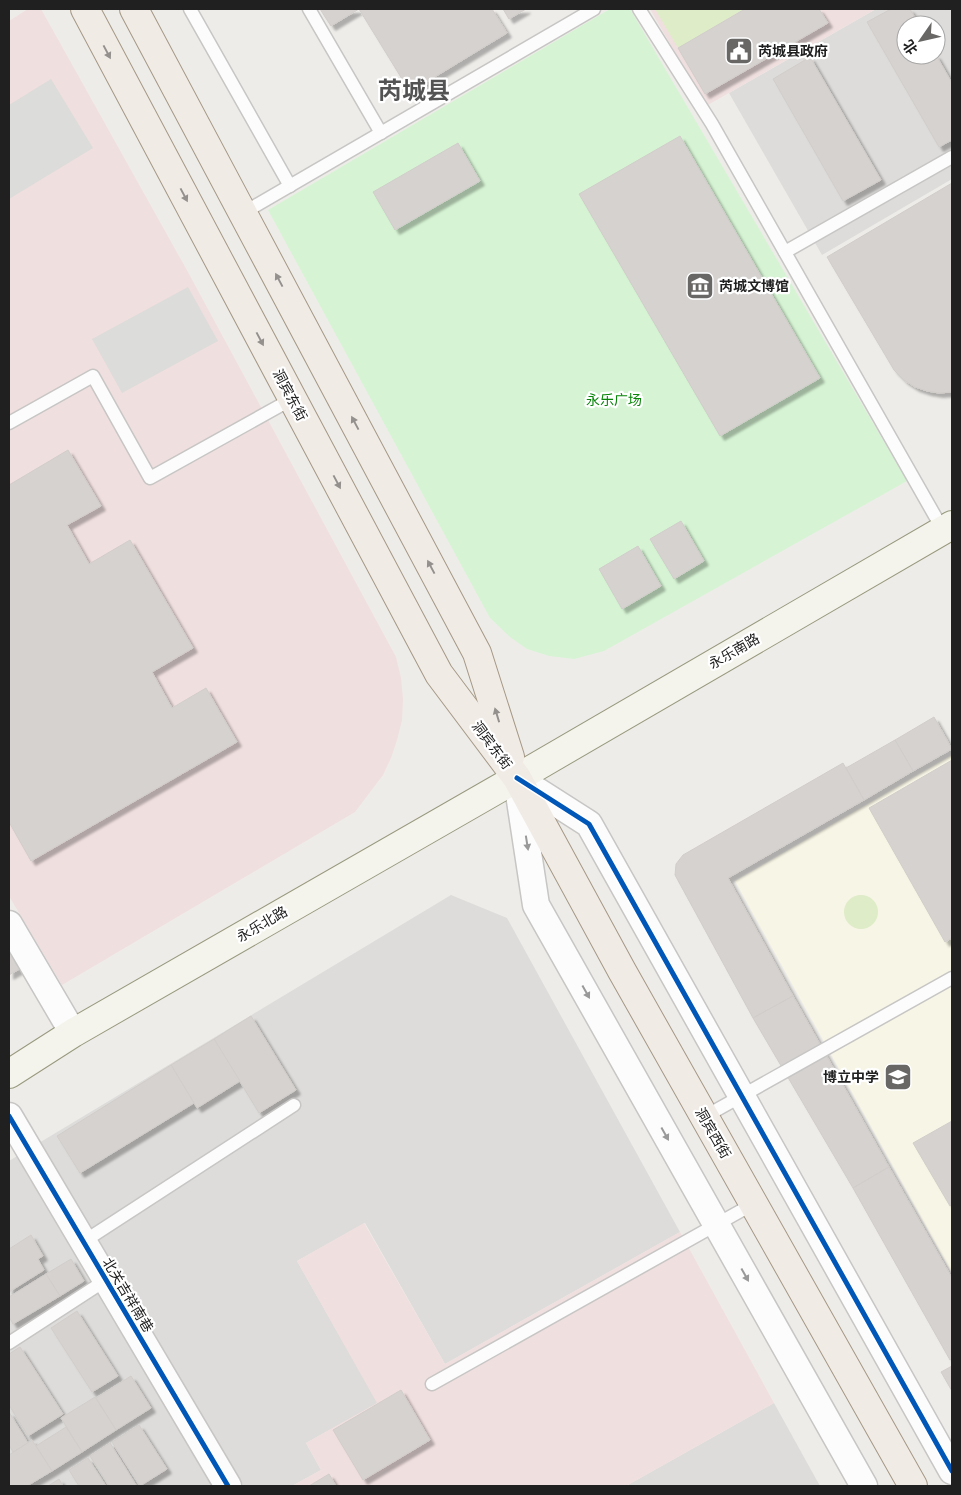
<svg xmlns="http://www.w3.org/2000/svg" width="961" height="1495" viewBox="0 0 961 1495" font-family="Inter,'Noto Sans SC',sans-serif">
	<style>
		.residential { fill: #dddcda; fill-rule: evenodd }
		.commercial { fill: #f0dfdf }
		.education { fill: #f7f5e5 }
		.religious { fill: #dcdcda }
		.grass { fill: #deecc7 }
		.park { fill: #d6f4d4 }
		.building { fill: #d5d2d0; stroke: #d1cdca; filter: url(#shadow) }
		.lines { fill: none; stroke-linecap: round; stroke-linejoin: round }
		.service-casing { stroke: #c7c6c5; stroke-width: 15 }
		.minor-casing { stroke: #c7c6c5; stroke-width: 29 }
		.secondary-casing { stroke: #99997f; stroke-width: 30 }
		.primary-casing { stroke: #a59885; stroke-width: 30 }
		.service { stroke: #fcfcfc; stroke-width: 12 }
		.minor { stroke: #fcfcfc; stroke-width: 26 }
		.secondary { stroke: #f4f4ec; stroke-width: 28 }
		.primary { stroke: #f1ebe6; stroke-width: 28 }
		.cycleway-casing { stroke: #fff; stroke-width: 8 }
		.cycleway { stroke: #0057b8; stroke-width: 5 }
		.oneway { fill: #93908d }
		.oneway2 { fill: #999 }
		.labels { text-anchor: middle; stroke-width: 4.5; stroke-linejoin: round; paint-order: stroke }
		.poi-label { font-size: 14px; font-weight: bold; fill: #202020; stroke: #fff; text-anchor: start }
		.street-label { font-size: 14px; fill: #202020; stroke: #fff }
		.park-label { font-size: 14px; fill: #088508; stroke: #fff }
		.town-label { font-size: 24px; font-weight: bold; fill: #535353; stroke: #fff }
	</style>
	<defs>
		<filter id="shadow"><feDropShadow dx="4.5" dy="4.5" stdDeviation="1" flood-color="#0004"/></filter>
	</defs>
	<rect width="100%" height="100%" fill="#eeece9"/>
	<g class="residential">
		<path d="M876,9H952V179L822,255L729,93ZM906,25H936V55H906Z"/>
		<polygon points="451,895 507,918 680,1232 445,1364 365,1223 297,1261 378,1403 306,1443 321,1470 292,1486 9,1486 9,1161"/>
		<polygon points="774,1403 820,1486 626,1486"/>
	</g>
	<g class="commercial">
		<polygon points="28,9 41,9 189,274 396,657 401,678 403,699 402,720 397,740 391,758 383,775 355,812 62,985 9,896 9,21"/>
		<polygon points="650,9 876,9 706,106"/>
		<polygon points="364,1223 445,1364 680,1232 774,1403 626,1486 292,1486 321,1470 306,1443 377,1403 297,1261"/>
	</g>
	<polygon class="education" points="952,755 952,1273 735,881"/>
	<g class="religious">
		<polygon points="51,79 93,148 9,199 9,105"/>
		<polygon points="188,287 218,341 122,393 92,339"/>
	</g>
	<g class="grass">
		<polygon points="655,9 745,9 678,48"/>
		<circle cx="861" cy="912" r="17"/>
	</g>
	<polygon class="park" points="610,9 630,9 907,481 604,651 574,659 549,656 527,649 510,637 490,618 268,210"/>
	<g class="building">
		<polygon points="320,9 359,9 331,26"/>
		<polygon points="359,9 492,9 507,33 410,92"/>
		<polygon points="503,9 526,9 509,19"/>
		<polygon points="745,9 819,9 828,23 705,94 678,48"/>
		<polygon points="891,9 910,9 919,25 906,25 906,55 936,55 952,83 952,140 939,147 867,22"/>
		<polygon points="810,57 881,180 843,201 773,79"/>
		<polygon points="680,136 820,378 720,436 579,194"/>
		<polygon points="458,143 480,181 395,230 373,192"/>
		<polygon points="952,183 952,392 939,393 927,391 915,387 904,380 894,370 827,257"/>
		<polygon points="68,450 101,506 67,525 89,564 130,540 193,648 152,672 172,708 206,688 237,742 31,861 9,822 9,485"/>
		<polygon points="681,521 704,561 674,579 650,539"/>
		<polygon points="638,546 661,586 622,609 599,569"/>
		<polygon points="934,717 952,749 913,771 895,740"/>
		<polygon points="895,740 913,771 864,800 846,768"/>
		<polygon points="952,760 952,938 945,942 869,808"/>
		<polygon points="843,763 864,800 728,878 793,996 753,1018 675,875 676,864 683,855"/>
		<polygon points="9,943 23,967 9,975"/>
		<polygon points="793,996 889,1167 853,1188 753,1018"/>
		<polygon points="251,1016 296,1090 259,1113 214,1039"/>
		<polygon points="214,1039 240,1081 197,1108 171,1065"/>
		<polygon points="171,1065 194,1103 80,1173 57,1136"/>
		<polygon points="952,1121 952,1205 950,1206 913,1143"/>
		<polygon points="889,1167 952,1278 952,1359 950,1360 853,1188"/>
		<polygon points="31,1235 43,1256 38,1259 44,1270 9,1292 9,1249"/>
		<polygon points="71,1259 84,1281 60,1296 46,1274"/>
		<polygon points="46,1274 60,1296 13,1324 9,1317 9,1297"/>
		<polygon points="77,1311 118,1376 92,1392 51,1328"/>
		<polygon points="20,1347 63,1414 28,1436 9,1405 9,1354"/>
		<polygon points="952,1366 952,1391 941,1372"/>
		<polygon points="131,1376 151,1408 116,1430 96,1398"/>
		<polygon points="401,1390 430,1440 363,1480 333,1430"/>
		<polygon points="95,1397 116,1430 82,1452 61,1418"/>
		<polygon points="9,1412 28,1443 13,1452 9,1445"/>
		<polygon points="139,1425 167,1469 140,1486 112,1442"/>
		<polygon points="66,1427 82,1452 52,1471 36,1446"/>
		<polygon points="32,1440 52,1471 27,1486 9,1486 9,1455"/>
		<polygon points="110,1443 136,1485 135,1486 109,1486 90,1456"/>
		<polygon points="88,1458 106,1486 79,1486 69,1470"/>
		<polygon points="329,1474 336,1486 309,1486"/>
		<polygon points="59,1479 63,1486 48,1486"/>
	</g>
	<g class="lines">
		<g class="service-casing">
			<g id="service">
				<polyline points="190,9 290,186"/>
				<polyline points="309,9 381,133"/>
				<polyline points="639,9 712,124 943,530"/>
				<polyline points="243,213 594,9"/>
				<polyline points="785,252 952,157"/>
				<polyline points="9,423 93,376 150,478 292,399"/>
				<polyline points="704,1117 952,978"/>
				<polyline points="83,1242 294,1105"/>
				<polyline points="9,1343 106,1280"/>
				<polyline points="432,1384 753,1204"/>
			</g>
		</g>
		<g class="minor-casing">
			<g id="minor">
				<polyline points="517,778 589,824 952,1471"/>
				<polyline points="517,781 536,905 864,1486"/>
				<polyline points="9,924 73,1033"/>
				<polyline points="9,1116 228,1486"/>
			</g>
		</g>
		<g class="secondary-casing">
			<polyline id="secondary" points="9,1074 73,1033 517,778 952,525"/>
		</g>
		<g class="primary-casing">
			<g id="primary">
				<polyline points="85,9 439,674 517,778 622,971 913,1486"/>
				<polyline points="134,9 477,653 510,757"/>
			</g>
		</g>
		<use href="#service" class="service"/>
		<use href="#minor" class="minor"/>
		<use href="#secondary" class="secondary"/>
		<use href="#primary" class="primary"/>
		<g class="cycleway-casing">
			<g id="cycleway">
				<polyline points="517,778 589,824 952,1471"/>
				<polyline points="9,1116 228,1486"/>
			</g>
		</g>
		<use href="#cycleway" class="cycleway"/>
	</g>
	<defs><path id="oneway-solid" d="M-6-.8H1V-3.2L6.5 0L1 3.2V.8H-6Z" transform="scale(1.25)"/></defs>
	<g class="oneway">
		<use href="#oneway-solid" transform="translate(107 52) rotate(62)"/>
		<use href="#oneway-solid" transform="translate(184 195) rotate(62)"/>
		<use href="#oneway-solid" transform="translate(279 280) rotate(-118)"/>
		<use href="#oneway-solid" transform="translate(260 339) rotate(62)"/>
		<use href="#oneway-solid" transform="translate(355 423) rotate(-118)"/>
		<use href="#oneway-solid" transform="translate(337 482) rotate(62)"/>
		<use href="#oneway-solid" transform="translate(431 567) rotate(-118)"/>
		<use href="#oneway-solid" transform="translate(497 715) rotate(-107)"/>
	</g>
	<g class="oneway2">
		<use href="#oneway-solid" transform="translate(527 843) rotate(81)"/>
		<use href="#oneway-solid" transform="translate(586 992) rotate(61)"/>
		<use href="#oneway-solid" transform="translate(665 1134) rotate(61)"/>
		<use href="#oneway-solid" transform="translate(745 1275) rotate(61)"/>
	</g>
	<defs>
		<g id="civic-square" transform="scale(1.4375)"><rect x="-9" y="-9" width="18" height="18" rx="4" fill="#686766" stroke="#fff"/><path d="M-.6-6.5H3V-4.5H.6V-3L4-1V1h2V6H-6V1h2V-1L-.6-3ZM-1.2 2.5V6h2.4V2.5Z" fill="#fff"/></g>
		<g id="museum-square" transform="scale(1.4375)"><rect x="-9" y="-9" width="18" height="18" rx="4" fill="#686766" stroke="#fff"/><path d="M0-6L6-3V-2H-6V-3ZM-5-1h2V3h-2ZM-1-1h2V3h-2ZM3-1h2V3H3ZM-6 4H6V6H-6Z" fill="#fff"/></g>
		<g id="school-square" transform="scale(1.4375)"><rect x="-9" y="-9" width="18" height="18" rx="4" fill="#686766" stroke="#fff"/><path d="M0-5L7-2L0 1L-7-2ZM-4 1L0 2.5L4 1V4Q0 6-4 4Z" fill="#fff"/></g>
	</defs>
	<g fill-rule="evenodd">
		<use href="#civic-square" x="739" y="51"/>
		<use href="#museum-square" x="700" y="286"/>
		<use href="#school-square" x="898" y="1077"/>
	</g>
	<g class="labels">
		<g class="poi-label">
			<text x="758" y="56">芮城县政府</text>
			<text x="719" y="291">芮城文博馆</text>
			<text x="879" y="1082" text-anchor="end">博立中学</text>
		</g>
		<g class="street-label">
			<text transform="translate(290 395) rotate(62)" y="5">洞宾东街</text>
			<text transform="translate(734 651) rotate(-30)" y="5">永乐南路</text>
			<text transform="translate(492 745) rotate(53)" y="5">洞宾东街</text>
			<text transform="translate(262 924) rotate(-30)" y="5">永乐北路</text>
			<text transform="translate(713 1133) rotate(60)" y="5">洞宾西街</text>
			<text transform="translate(128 1295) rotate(59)" y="5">北关吉祥南巷</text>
		</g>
		<g class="park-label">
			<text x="614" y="405">永乐广场</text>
		</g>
		<g class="town-label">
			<text x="414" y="99">芮城县</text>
		</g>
	</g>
	<rect width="961" height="1495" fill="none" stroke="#202020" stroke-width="20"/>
	<g transform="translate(921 40) rotate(236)"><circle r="24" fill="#ffffff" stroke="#a6a6a6"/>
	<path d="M0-4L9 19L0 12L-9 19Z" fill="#686766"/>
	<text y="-8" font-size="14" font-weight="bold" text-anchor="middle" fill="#202020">北</text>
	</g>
</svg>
